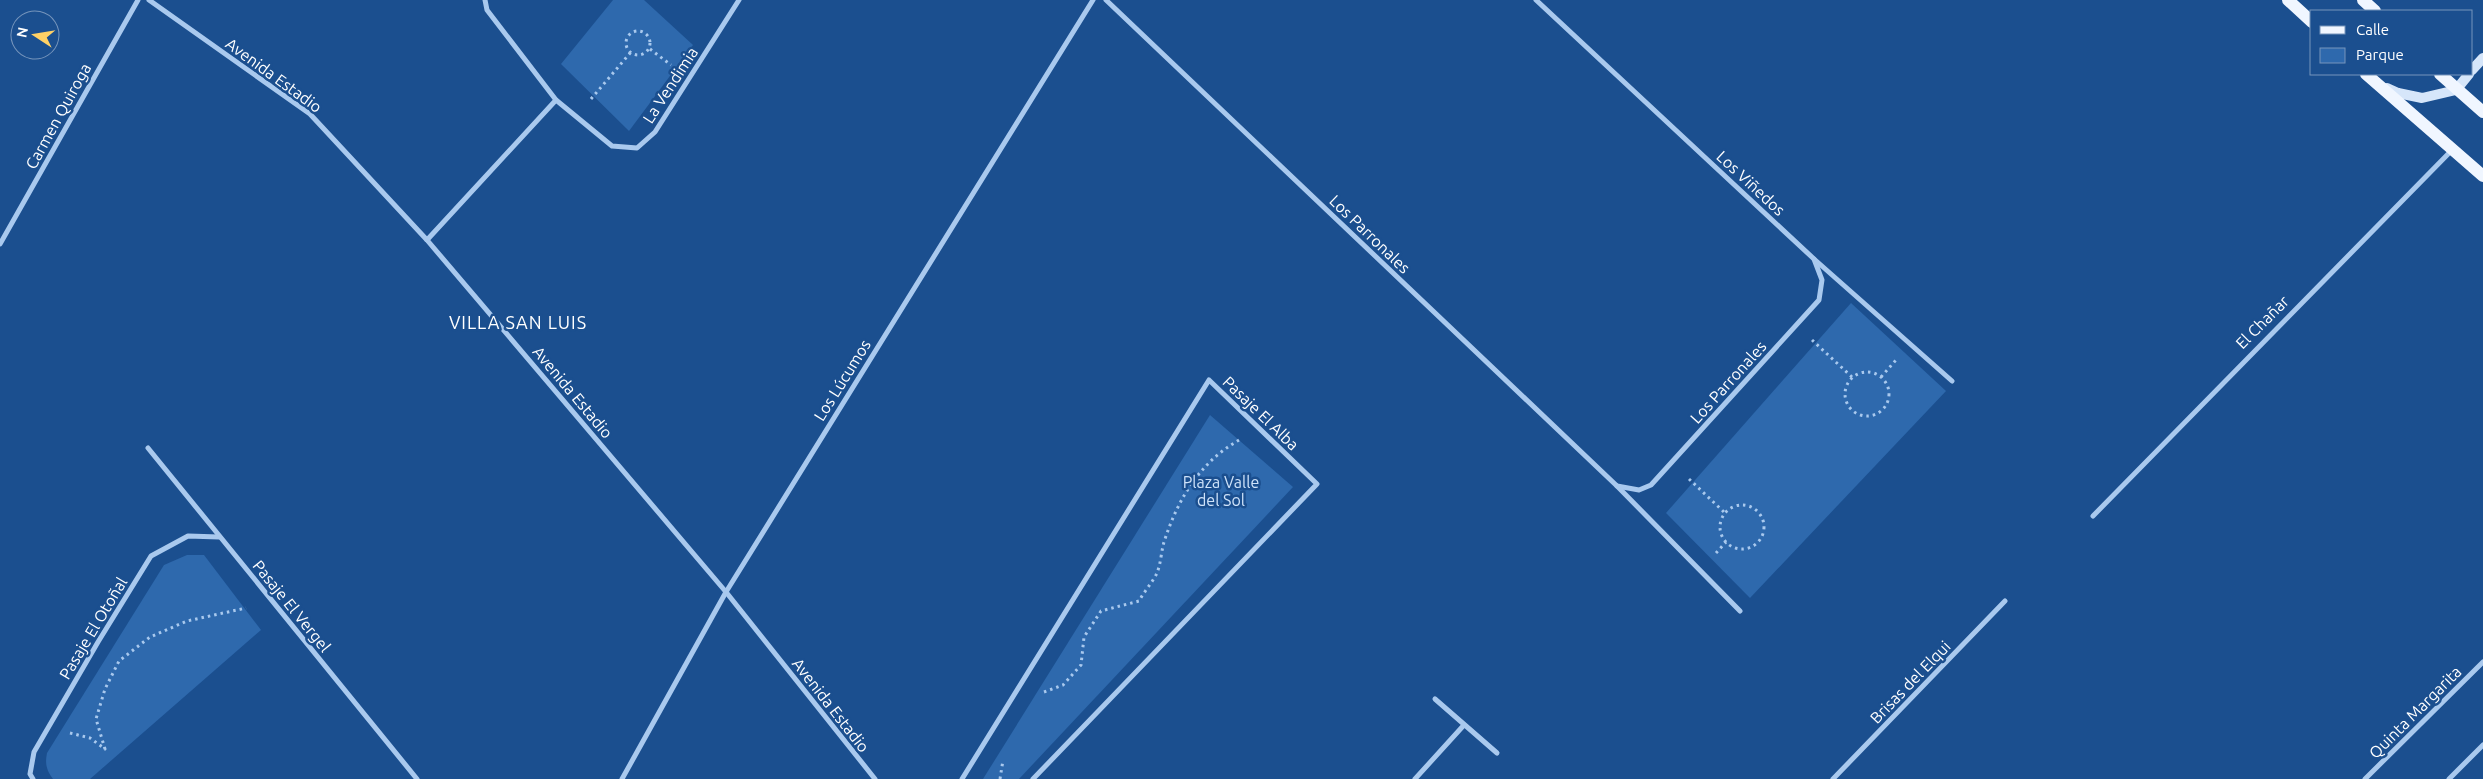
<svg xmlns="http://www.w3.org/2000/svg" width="2483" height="779" viewBox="0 0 2483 779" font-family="Ubuntu,sans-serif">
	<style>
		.green { fill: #2e69ad }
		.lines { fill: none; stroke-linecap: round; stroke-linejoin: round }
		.path { stroke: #a9c9ee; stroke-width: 3; stroke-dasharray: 2.5 4; stroke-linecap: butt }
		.street { stroke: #a9c9ee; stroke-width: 5 }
		.secondary { stroke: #d6e6fa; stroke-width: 10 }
		.primary { stroke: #f0f6ff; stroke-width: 12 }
		.labels { text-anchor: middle; stroke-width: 5; stroke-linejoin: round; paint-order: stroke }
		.street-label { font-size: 16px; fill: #fff; stroke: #1b4f8f }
		.park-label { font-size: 16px; fill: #cfe3fa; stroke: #1b4f8f }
		.neighbourhood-label { font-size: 18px; letter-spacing: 1px; fill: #fff; stroke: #1b4f8f }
	</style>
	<rect width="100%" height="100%" fill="#1b4f8f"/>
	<g class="green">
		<polygon points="613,0 644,0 693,45 629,131 561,64"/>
		<polygon points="1851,303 1946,391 1750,598 1666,513"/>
		<polygon points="1210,415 1293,487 1019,779 983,779"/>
		<path d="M187,555H204L261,630L90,779H53C46,770 45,763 47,753L164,565Z"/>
	</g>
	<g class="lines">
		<g class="path">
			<circle cx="638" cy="43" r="12"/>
			<polyline points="650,49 671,65"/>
			<polyline points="591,99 631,52"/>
			<polyline points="1812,340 1852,377"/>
			<circle cx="1867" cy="394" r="22"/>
			<polyline points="1881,377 1896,360"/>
			<polyline points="1689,479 1725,513"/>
			<circle cx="1742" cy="527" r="22"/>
			<polyline points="1716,553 1726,542"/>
			<path d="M1044,692L1063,685L1081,665L1084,637L1101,611L1139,601C1144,592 1151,584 1156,575C1161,565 1161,552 1164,542C1178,499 1199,463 1239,440"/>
			<polyline points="70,733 90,738 105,749 96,719 105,689 119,661 150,637 187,621 246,608"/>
			<polyline points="1000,779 1003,760"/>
		</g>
		<g class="street">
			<polyline points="149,0 310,114 427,240 726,592 875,779"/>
			<polyline points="485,0 487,10 556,100 612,146 637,148 655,132 739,0"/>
			<polyline points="1106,0 1617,486 1639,490 1651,485 1819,300 1822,280 1814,259"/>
			<polyline points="1536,0 1814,259 1952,381"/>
			<polyline points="427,240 556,100"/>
			<polyline points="0,244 138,0"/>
			<polyline points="148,448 417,779"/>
			<polyline points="1617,486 1740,611"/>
			<polyline points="2093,516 2453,149"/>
			<polyline points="1435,699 1497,753"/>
			<polyline points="33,779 30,774 34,752 98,642 151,556 188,536 219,537"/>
			<polyline points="622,779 726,592 1093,0"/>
			<polyline points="962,779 1209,380 1317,484 1033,779"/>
			<polyline points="1415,779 1464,725"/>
			<polyline points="1833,779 2005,601"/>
			<polyline points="2365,779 2483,662"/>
			<polyline points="2449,779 2483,745"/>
		</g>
		<g class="secondary">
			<polyline points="2472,70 2483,58"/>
			<polyline points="2387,88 2398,93 2422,98 2456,90 2469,74"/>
		</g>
		<g class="primary">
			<polyline points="2288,0 2312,22"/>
			<polyline points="2363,0 2375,11"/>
			<polyline points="2366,74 2483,176"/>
			<polyline points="2440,74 2483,112"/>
		</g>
	</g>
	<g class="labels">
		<g class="street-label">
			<text transform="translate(274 75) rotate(36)" y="6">Avenida Estadio</text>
			<text transform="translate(670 85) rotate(-57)" y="6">La Vendimia</text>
			<text transform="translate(58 116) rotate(-61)" y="6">Carmen Quiroga</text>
			<text transform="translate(1751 183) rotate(43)" y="6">Los Viñedos</text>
			<text transform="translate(1370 234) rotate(44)" y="6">Los Parronales</text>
			<text transform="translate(2262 322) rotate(-45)" y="6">El Chañar</text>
			<text transform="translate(842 380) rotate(-58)" y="6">Los Lúcumos</text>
			<text transform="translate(1728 382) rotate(-48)" y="6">Los Parronales</text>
			<text transform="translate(573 392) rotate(50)" y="6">Avenida Estadio</text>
			<text transform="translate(1261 413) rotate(44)" y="6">Pasaje El Alba</text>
			<text transform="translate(292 606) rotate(51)" y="6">Pasaje El Vergel</text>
			<text transform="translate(93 628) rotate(-59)" y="6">Pasaje El Otoñal</text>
			<text transform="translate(1910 682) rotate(-46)" y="6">Brisas del Elqui</text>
			<text transform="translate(831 705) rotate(52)" y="6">Avenida Estadio</text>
			<text transform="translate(2415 712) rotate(-45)" y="6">Quinta Margarita</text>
		</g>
		<g class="park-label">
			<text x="1221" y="488">Plaza Valle<tspan x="1221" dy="18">del Sol</tspan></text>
		</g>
		<g class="neighbourhood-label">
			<text x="518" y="329">VILLA SAN LUIS</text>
		</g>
	</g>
	<rect x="2310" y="10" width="162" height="65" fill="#1b4f8f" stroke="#7695bc"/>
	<rect x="2320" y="26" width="25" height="8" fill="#f0f6ff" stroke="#7695bc"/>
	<text x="2356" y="35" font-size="15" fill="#ffffff">Calle</text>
	<rect x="2320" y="48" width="25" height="15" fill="#2e69ad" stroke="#7695bc"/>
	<text x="2356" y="60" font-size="15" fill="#ffffff">Parque</text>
	<g transform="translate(35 35) rotate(282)"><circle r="24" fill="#1b4f8f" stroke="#7695bc"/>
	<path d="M0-4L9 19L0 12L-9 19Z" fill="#ffd166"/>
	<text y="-8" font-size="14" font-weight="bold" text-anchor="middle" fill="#ffffff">N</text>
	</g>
</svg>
